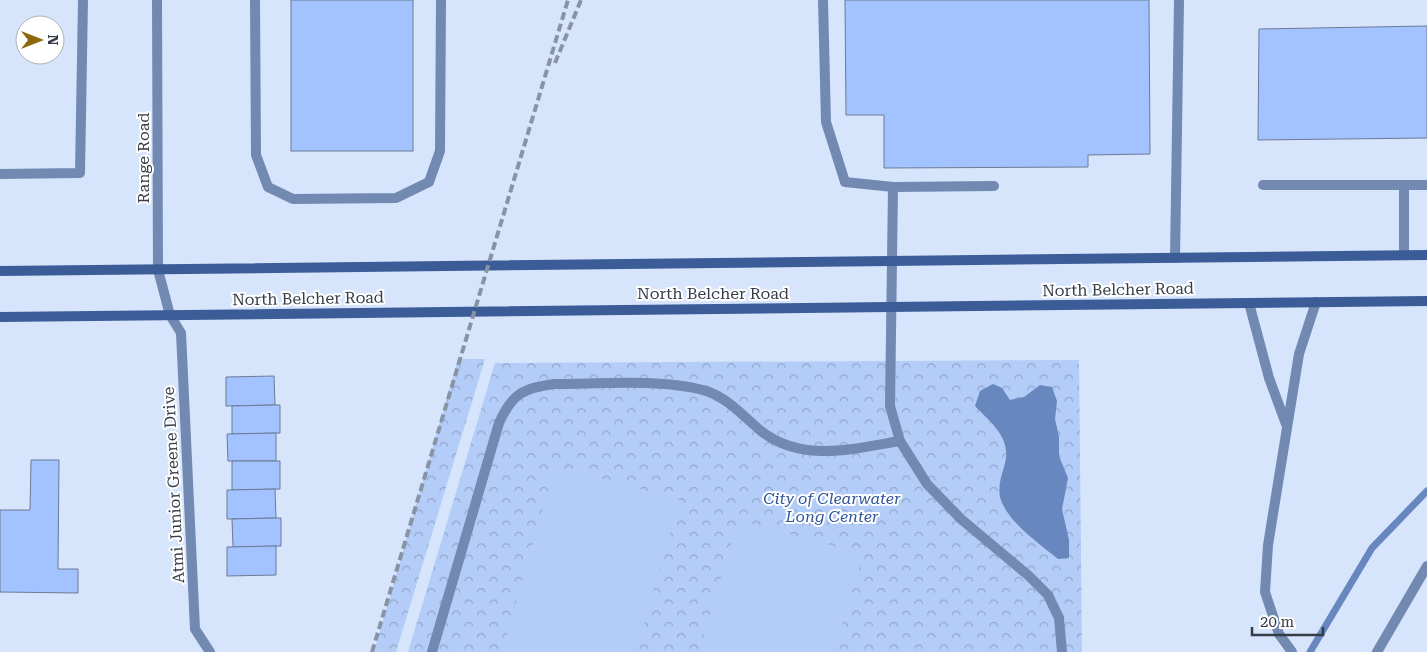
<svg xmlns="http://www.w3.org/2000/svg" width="1427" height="652" viewBox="0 0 1427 652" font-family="'Roboto Serif',serif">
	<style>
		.park { fill: url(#park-crowns) }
		.garden { fill: #b3ccf8 }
		.water { fill: #6987bf }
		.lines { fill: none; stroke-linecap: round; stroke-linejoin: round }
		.stream { stroke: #6987bf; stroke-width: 7 }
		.building { fill: #a2c3ff; stroke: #6c7a94 }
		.service { stroke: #7289b2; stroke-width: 10 }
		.minor { stroke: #7289b2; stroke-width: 10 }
		.secondary { stroke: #3c5c97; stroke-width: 10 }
		.rail { stroke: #8893a4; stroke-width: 4; stroke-dasharray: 8 4; stroke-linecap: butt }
		.labels { text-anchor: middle; stroke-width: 4; stroke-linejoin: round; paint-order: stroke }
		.street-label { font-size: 16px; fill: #353c47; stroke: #fff }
		.park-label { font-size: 16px; font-style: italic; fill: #2f549a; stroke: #fff }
	</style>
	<defs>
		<pattern id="park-crowns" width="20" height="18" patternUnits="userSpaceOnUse" patternTransform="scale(1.25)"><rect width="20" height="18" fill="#b3ccf8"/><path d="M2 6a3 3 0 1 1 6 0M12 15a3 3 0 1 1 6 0" fill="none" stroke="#92a7cb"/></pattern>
	</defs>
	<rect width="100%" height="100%" fill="#d7e5fc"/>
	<g class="park">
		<polygon points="458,359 485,359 396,652 374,652"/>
		<polygon points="1079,360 1082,652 408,652 495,363"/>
	</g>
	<g class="garden">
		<polygon points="555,466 680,500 636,652 502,652"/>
		<polygon points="738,520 863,554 834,652 699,652"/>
	</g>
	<path class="water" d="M993,384L1002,388L1010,400L1024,397L1040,385L1052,387L1057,401L1055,419L1059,437V456L1068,478L1062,509L1069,540V558L1058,559C1040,544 1006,521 1000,497C998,487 1001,476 1004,467C1013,439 993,425 975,406L980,391Z"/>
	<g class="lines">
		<polyline class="stream" points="1310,652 1372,548 1427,491"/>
	</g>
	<g class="building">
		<rect x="291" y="0" width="122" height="151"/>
		<polygon points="845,0 1149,0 1150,154 1088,155 1088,167 884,168 884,115 846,115"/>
		<polygon points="1427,26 1427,138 1258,140 1259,29"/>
		<polygon points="274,376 275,405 226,406 226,377"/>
		<polygon points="275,405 280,405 280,433 232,434 232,406"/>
		<polygon points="276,433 276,461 228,461 227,434"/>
		<polygon points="31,460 59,460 58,569 78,569 78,593 0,592 0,510 30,510"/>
		<polygon points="232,461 280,461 280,489 232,490"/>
		<polygon points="275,489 276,518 227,519 227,490"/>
		<polygon points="276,518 281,518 281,546 233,547 232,519"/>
		<polygon points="276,546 276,575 227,576 227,547"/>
	</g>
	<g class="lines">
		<g class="service">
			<polyline points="255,0 256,155 268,187 293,199 396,198 429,182 440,151 441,0"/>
			<polyline points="823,0 826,122 845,182 893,187 890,406 900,441 927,484 961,519 1029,576 1048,595 1059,618 1062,652"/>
			<polyline points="0,174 80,173 83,0"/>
			<polyline points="1263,185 1404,185"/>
			<polyline points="893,187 994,186"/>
			<polyline points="1404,255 1404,185 1427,185"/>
			<polyline points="1175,258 1179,0"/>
			<polyline points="1249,303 1269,378 1286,424"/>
			<path d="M432,652L499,423C512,394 523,388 554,384C598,384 669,378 709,392C730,400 744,417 761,431C802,463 853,449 900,441"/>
			<polyline points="1292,652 1279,634 1265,592 1268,545 1299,354 1316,302"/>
			<polyline points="1377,652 1427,566"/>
		</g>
		<polyline class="minor" points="157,0 158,270 170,315 181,333 195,629 210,652"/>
		<g class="secondary">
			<polyline points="0,271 1427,255"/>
			<polyline points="0,317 1427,301"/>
		</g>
		<g class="rail">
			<polyline points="555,63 581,0"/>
			<polyline points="372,652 568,0"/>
		</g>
	</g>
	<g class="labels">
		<g class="street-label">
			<text transform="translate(143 158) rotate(-90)" y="6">Range Road</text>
			<text transform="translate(1118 289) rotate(-1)" y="6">North Belcher Road</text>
			<text x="713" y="299">North Belcher Road</text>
			<text transform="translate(308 298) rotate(-1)" y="6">North Belcher Road</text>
			<text transform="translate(173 485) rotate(-93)" y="6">Atmi Junior Greene Drive</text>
		</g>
		<g class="park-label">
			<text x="832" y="504">City of Clearwater<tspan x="832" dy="18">Long Center</tspan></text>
		</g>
	</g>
	<g transform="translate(40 40) rotate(90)"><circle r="24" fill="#ffffff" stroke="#aeb1b5"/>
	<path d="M0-4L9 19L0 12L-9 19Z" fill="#8e670b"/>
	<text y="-8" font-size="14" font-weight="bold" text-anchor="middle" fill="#353c47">N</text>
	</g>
	<path d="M1252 627v8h71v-8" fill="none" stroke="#353c47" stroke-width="2.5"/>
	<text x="1260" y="627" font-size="15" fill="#353c47" stroke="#ffffff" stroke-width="4" paint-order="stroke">20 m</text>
</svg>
